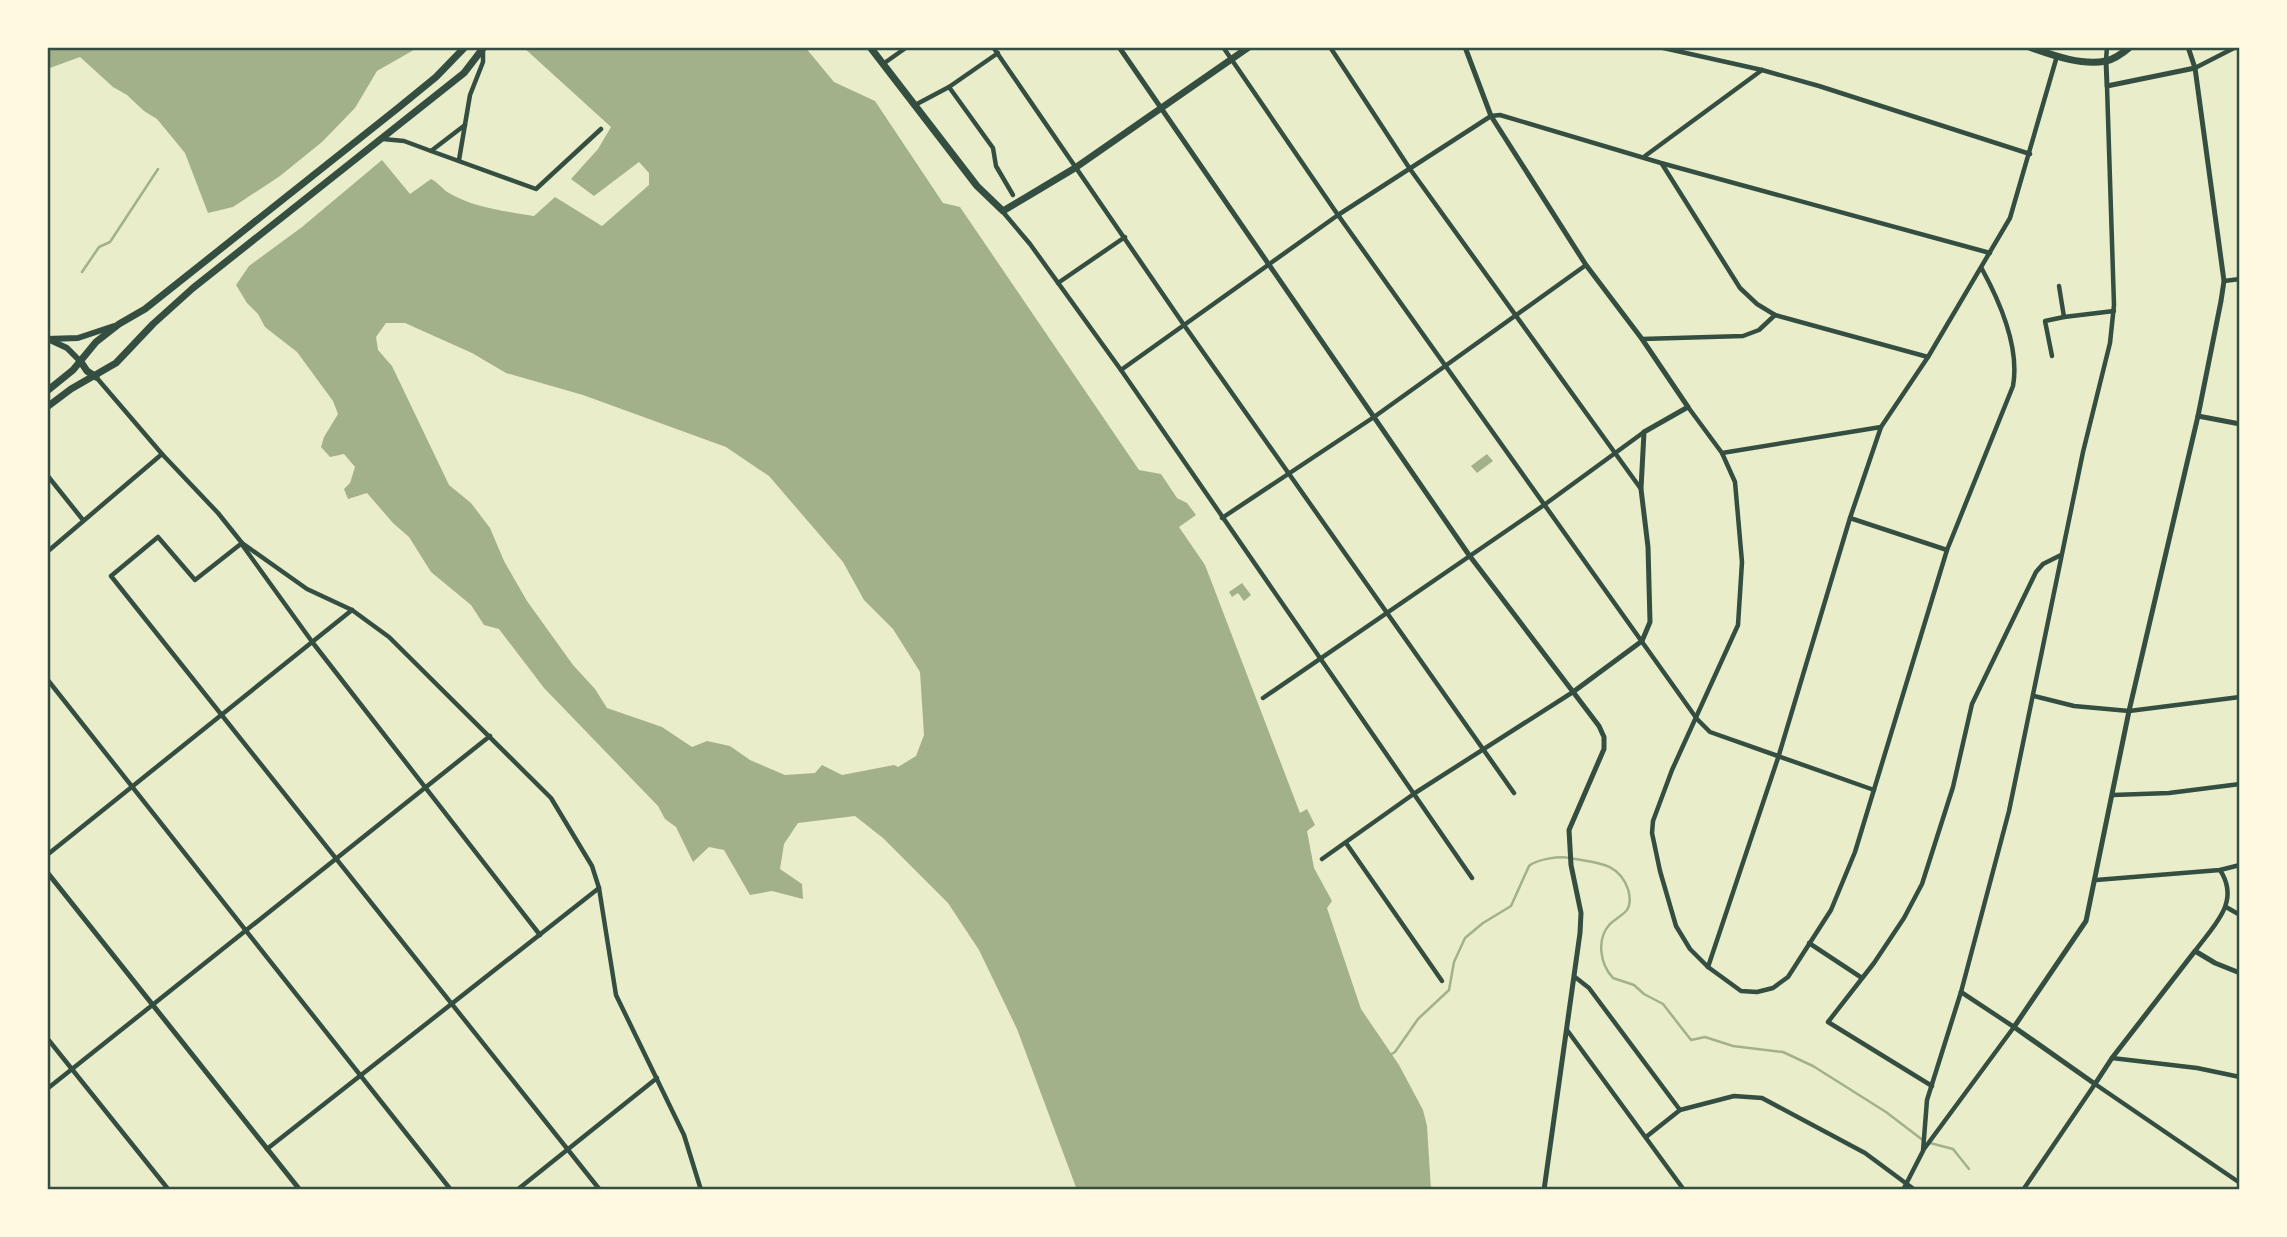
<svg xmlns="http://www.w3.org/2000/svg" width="2287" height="1237" viewBox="0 0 2287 1237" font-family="'DM Sans',sans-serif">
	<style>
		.water { fill: #a3b18a; fill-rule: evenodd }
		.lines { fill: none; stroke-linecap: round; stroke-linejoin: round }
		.stream { stroke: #a3b18a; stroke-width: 2.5 }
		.minor { stroke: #344e41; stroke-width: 4.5 }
		.tertiary { stroke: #344e41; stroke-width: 5 }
		.secondary { stroke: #344e41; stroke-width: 6 }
		.primary { stroke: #344e41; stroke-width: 7 }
		.neatline { fill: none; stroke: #344e41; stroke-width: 2.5 }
	</style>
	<rect width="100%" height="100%" fill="#e9edc9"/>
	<g class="water">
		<polygon points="47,47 419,47 377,71 355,108 322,142 280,176 233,207 208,213 185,153 157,119 144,111 127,95 113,87 80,57 47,69"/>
		<path d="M523,47H805L834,82L875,101L943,203L960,207L1139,470L1161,474L1177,498L1187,503L1196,515L1179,527L1205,565L1300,813L1307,809L1315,825L1307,831L1314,868L1332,901L1327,908L1361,1009L1399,1065L1423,1110L1427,1126L1431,1190H1077L1017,1029L979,950L948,903L883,838L855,816L798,823L784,844L780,869L802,884L803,899L772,891L750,895L724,850L709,847L693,862L676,827L665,819L658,806L544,688L499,629L484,625L471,605L431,572L409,537L393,523L367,493L348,499L344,489L350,483L355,467L344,454L330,457L321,447L324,437L338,414L333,401L297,352L265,327L258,314L247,303L236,285L249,266L302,227L382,160L410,194L431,179C439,183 442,189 449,193C474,208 505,211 534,216L555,197L602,226L649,185V173L639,162L594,196L571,179L598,149L611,127ZM386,323H405L472,353L506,373L583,395L726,447L769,476L843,562L864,600L893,629L920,672L924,735L916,756L898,767L894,765L842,775L822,765L815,773L785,775L750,760L730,746L707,741L692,747L662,727L607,708L595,689L573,665L527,601L504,561L490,528L471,503L449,485L392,366L378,350L376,337Z"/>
		<polygon points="1487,454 1493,461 1477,473 1471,466"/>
		<polygon points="1242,583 1251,595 1244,601 1238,593 1232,597 1229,592"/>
	</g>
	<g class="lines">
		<g class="stream">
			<polyline points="82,272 99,247 110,242 158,169"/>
			<path d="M1390,1055L1395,1052L1418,1019L1449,990L1454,962L1465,938L1483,923L1511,906L1529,866C1537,859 1559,856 1570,858C1595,863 1618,861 1628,889C1630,896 1631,904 1627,910C1623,915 1615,919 1610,924C1596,939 1600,964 1613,978L1634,985L1644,994L1663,1004L1691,1040L1705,1037L1733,1046L1783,1052L1813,1066L1886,1112L1924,1141"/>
			<polyline points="1930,1143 1953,1149 1969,1169"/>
		</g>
		<g class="minor">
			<polyline points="993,47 1184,325 1514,793"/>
			<polyline points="1223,47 1338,215 1697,719 1710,732 1874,790"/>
			<polyline points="1330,47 1410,169 1641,489"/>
			<polyline points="1659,47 1762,70 1819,86 2030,154"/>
			<polyline points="2106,60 2107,47"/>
			<polyline points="883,64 907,47"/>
			<polyline points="2195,68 2236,47"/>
			<polyline points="949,87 993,148 996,166 1013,195"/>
			<polyline points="915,105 949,87 998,53"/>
			<polyline points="383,139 404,141 431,151 465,125"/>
			<polyline points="431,151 536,189 601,129"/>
			<polyline points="1645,156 1762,70"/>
			<polyline points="459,160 470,95 483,62 483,49"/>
			<polyline points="1662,164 1740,288 1757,304 1775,315 1928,357"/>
			<polyline points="1003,212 1030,244 1121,370 1472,878"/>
			<polyline points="2224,281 2240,279"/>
			<polyline points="1058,283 1125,237"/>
			<polyline points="2059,286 2064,317 2114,311"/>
			<polyline points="1642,339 1743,336 1759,330 1775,315"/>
			<polyline points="2052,356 2045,321 2064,317"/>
			<polyline points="1121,370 1338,215 1491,116 1500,115 1661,163 1990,253"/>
			<polyline points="96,377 162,454 218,513 242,543 307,589 352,610 389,637 551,798 592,866 599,888 616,995 684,1135 701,1190"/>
			<path d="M1688,407L1722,453L1735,482L1742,562L1738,625L1672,770L1653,821L1652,833L1660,871L1676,926L1690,949L1708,967L1741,991L1757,992L1773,988L1788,977L1831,910L1855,852L1947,550L2013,386C2020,347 2000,302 1982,269"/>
			<polyline points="1722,453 1881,427"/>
			<polyline points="47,475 83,520"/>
			<polyline points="1222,518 1374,417 1586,265"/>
			<polyline points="1850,518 1947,550"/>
			<polyline points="242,543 195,580 158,537 111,576 600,1190"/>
			<polyline points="243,546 313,643 540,935"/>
			<polyline points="47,552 162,454"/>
			<polyline points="47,679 451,1190"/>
			<polyline points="2034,696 2074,706 2129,711 2240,697"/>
			<polyline points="1263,698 1544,505 1644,432"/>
			<polyline points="2113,795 2169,793 2240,784"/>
			<polyline points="1346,843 1442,981"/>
			<polyline points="47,855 352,610"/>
			<polyline points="1322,859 1415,793 1573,692"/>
			<polyline points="2096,880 2220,870 2240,865"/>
			<polyline points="2226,907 2240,915"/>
			<polyline points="1809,943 1862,978"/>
			<path d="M2195,951C2214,925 2241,902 2220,870"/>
			<polyline points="1708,967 1778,758 1850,518 1881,427 1928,357 2010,218 2057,56"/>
			<polyline points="1575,977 1589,988 1680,1110"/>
			<polyline points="1567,1030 1684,1190"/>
			<polyline points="47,1038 168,1189"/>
			<polyline points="2112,1058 2197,1068 2240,1077"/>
			<polyline points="1932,1086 1828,1022 1874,963 1904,918 1922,884 1953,787 1972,704 2036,572 2043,564 2061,555"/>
			<polyline points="47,1089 490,736"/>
			<polyline points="1646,1137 1680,1110 1734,1096 1762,1098 1865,1153 1915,1190"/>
			<polyline points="267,1149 599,888"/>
			<polyline points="1924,1149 2014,1027 1961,992"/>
			<polyline points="517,1190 657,1078"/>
			<polyline points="1903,1190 1923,1151 1927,1100 1961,992 2009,811 2083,452 2110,343 2114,305 2107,86"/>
			<polyline points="2023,1190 2095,1084 2240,1183"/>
		</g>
		<g class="tertiary">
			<polyline points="1119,47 1469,555 1599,726 1604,737 1604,749 1569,830 1571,865 1581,913 1580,933 1544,1190"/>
			<polyline points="1465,47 1491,116 1586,265 1642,339 1688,407 1644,432 1641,489 1648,547 1650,622 1642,641 1573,692"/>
			<polyline points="2188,47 2195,68 2224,281 2221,301 2198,416 2129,711 2086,921 2014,1027 2095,1084 2112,1058 2195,951 2215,963 2240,973"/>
			<polyline points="2106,61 2107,86 2195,68"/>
			<polyline points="2198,416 2240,424"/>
			<polyline points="47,872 300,1190"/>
		</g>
		<g class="secondary">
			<polyline points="47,339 78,338 114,326"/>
			<polyline points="50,340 67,348 81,362"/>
		</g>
		<g class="primary">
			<polyline points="870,47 977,186 1003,211 1075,168 1249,47"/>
			<path d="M2029,47C2052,55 2081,66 2106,61C2115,59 2123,53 2130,47"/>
			<polyline points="81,362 87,371 96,377"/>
			<polyline points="47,391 73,370 96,342 119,324 145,309 398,108 436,77 465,47"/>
			<polyline points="47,407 71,389 116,363 153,324 193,288 464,73 484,47"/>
		</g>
	</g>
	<rect width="2287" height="1237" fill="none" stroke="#fefae0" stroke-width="98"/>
	<rect x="49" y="49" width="2189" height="1139" class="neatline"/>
</svg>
